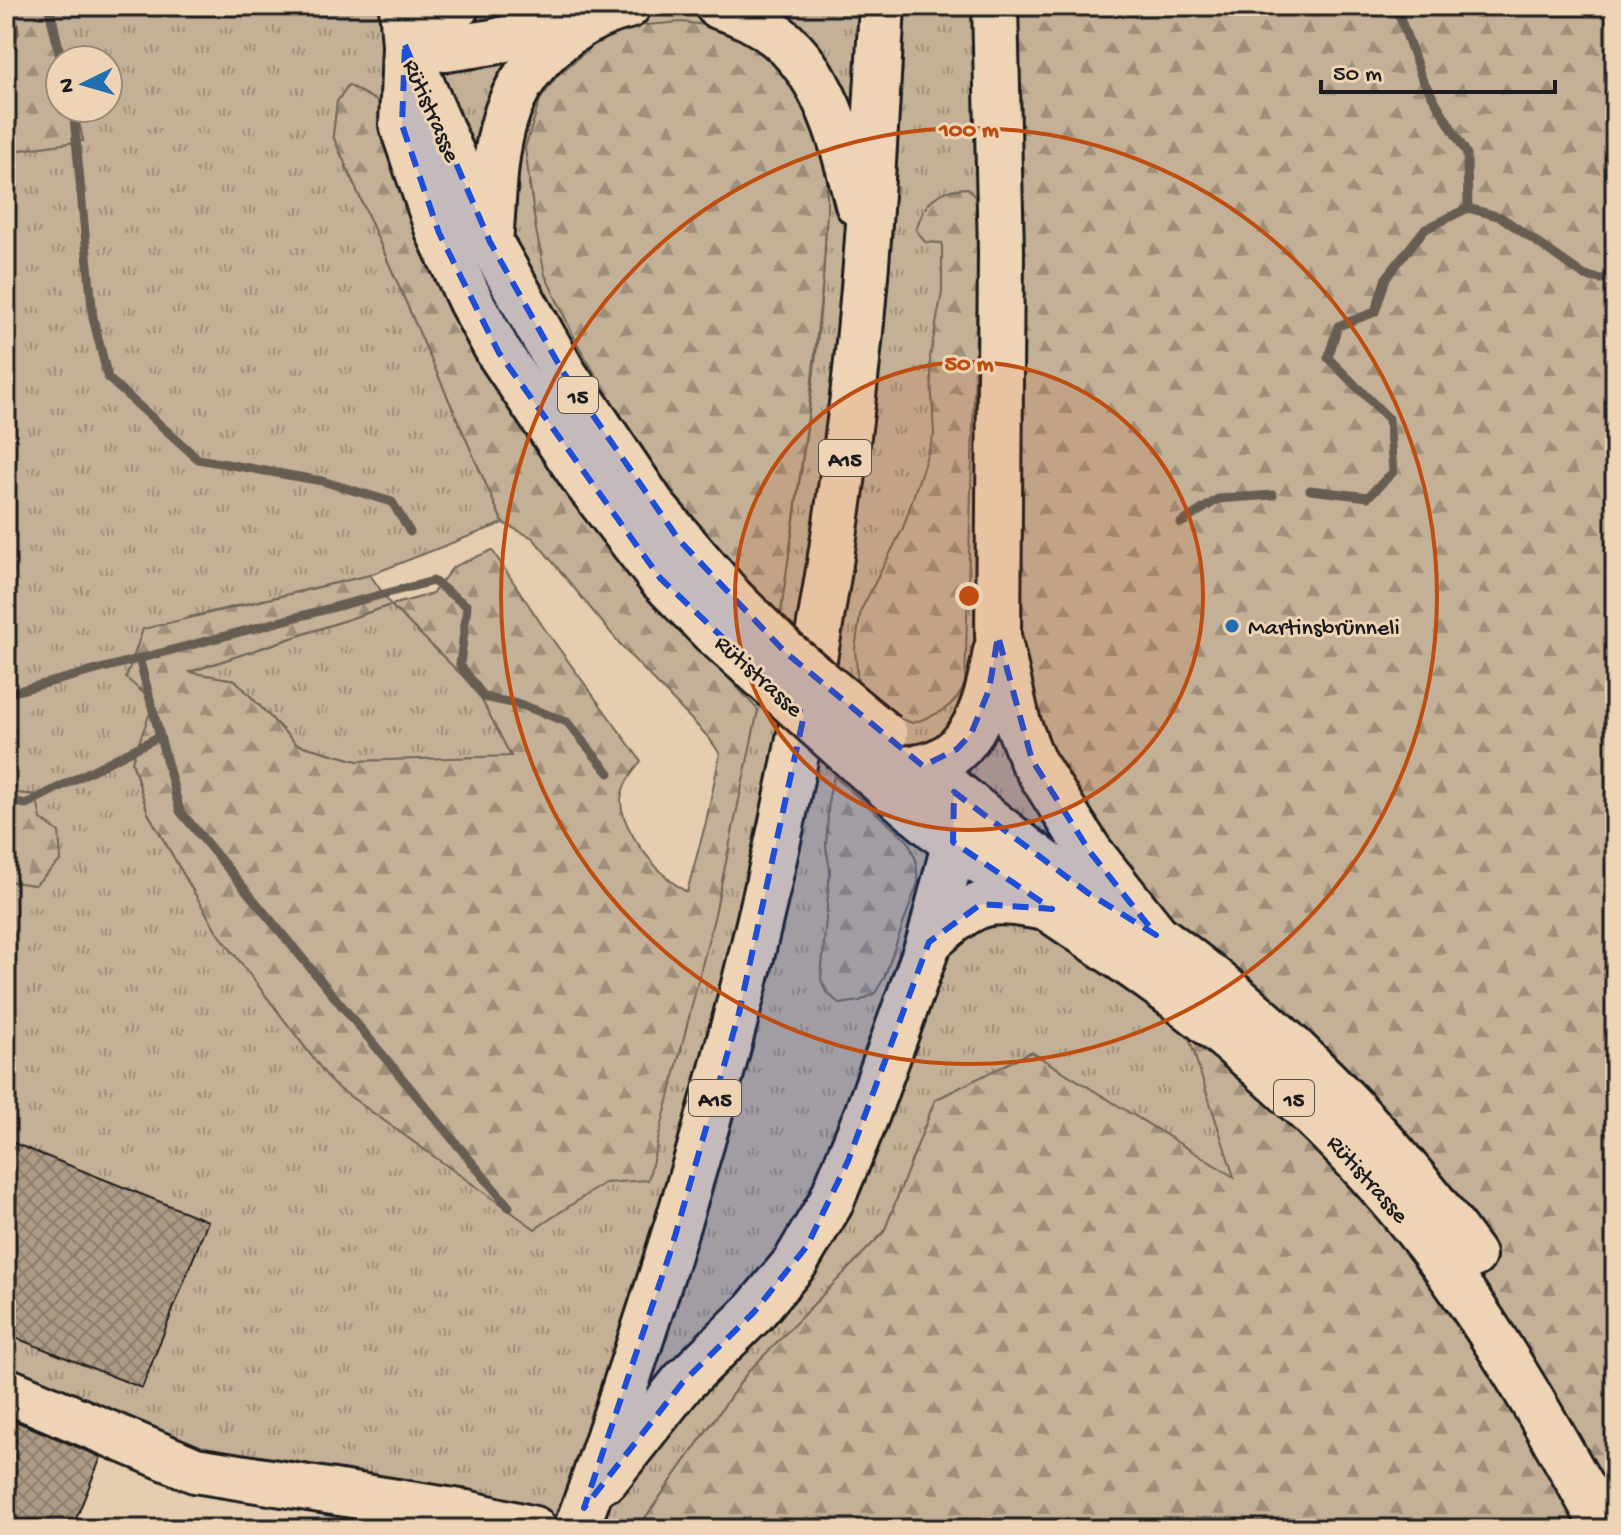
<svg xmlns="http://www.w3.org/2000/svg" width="1621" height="1535" viewBox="0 0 1621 1535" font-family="'Gochi Hand',sans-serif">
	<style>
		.grass { fill: url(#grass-tufts); stroke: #706659; stroke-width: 2; fill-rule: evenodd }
		.forest { fill: url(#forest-firs); stroke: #706659; stroke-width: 2; fill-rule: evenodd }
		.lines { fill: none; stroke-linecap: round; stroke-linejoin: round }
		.stream { stroke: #665d52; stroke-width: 9 }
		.building { fill: url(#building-cross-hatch); stroke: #1c1c1c; stroke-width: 2 }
		.minor-casing { stroke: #1c1c1c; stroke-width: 50 }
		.major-casing { stroke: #1c1c1c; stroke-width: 50 }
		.highway-casing { stroke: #1c1c1c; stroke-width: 50 }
		.minor { stroke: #eed4b5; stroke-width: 44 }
		.major { stroke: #eed4b5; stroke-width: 44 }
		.highway { stroke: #eed4b5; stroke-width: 44 }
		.major-bridge-casing { stroke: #1c1c1c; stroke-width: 50; stroke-linecap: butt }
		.major-bridge { stroke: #eed4b5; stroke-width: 44 }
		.marked { fill: #1d4ed8; fill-opacity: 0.2; stroke: #1d4ed8; stroke-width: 6; stroke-dasharray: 16 10; stroke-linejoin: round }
		.ring { fill: none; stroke: #bf4d0f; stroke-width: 4 }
		.poi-dot { fill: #1f6fb2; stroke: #eed4b5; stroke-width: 3 }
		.labels { text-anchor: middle; stroke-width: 6; stroke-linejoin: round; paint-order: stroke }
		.shield { fill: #eed4b5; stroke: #5b534a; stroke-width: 2 }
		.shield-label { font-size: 22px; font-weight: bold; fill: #1c1c1c }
		.street-label { font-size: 24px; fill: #1c1c1c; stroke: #eed4b5 }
		.poi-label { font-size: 24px; fill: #1c1c1c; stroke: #eed4b5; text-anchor: start }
		.centre { fill: #bf4d0f; stroke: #eed4b5; stroke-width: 4 }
		.ring-label { font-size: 24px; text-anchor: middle; font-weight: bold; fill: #bf4d0f; stroke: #eed4b5; stroke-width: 6; stroke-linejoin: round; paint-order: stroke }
	</style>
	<defs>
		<pattern id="grass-tufts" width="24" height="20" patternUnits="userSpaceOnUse" patternTransform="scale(2)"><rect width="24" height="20" fill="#c4b096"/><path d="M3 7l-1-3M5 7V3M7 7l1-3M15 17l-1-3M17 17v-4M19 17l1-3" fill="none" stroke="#9e8e7a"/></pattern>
		<pattern id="forest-firs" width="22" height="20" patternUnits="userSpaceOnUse" patternTransform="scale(2)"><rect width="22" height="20" fill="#c4b096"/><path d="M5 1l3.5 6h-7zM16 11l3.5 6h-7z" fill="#9e8e7a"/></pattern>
		<pattern id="building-cross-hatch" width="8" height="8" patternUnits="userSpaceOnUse" patternTransform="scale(2)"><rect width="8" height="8" fill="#ad9b86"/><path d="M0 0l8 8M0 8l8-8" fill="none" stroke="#8c7e6d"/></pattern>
	</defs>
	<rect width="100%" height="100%" fill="#e6cdaf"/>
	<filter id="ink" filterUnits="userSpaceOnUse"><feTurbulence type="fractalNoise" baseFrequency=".0125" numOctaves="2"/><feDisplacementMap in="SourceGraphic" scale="16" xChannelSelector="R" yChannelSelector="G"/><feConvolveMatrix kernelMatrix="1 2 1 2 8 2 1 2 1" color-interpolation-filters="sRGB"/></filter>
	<g filter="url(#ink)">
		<g class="grass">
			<polygon points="6,6 14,6 19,33 6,53"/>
			<path d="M53,6H995L1156,935L1235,1178L1031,1052L935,1100L884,1232L748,1372L641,1524L646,1529H461L195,1470L6,1390V881L35,885L40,819L36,795L6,792V152L83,141L76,108H108V60H65ZM624,27L827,163C828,315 801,467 780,617L703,542L626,426L577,343L546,275L529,184L557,76L598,41ZM349,85L619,558L758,710L604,1183L535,1228L333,1084L216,930L148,813L132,762L189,617L370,575L503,523L333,136L337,102Z"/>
			<polygon points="391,605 476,689 512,757 357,761 296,744 235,680 187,673"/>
		</g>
		<g class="forest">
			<polygon points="14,6 53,6 65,60 60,60 60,108 76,108 83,141 6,152 6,53 19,33"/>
			<polygon points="995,6 1615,6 1615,1529 646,1529 641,1524 748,1372 884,1232 935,1100 1031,1052 1234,1177 1156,935 1018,724"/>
			<polygon points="682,22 712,26 738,35 763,49 804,98 827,163 827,210 823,279 807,425 780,618 703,542 626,426 577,343 545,275 536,230 525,148 540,100 557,76 598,41 624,27"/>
			<path d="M348,85L377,101L619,558L758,710L715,914L648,1180L604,1183L535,1229L333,1084L216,930L148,813L132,761L154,702L126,678L143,629L370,575L391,605L432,594L453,567L492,550L544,628L641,761C633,772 621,786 621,801C622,832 661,878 687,892L706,822L720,754L709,738L625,650L533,538L503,523L333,136L337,102ZM391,605L476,689L511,756L357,761L296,744L235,680L189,672Z"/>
			<path d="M968,188L980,204L965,683C957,707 935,716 912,723L893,716L858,682L855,649L861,610L903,528L934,434L930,357L942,292V243L925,242L916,230C925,201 937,189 968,188Z"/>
			<polygon points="834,776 908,841 916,860 918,882 884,978 875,993 860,1001 840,1004 826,992 821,979 830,870 826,846 829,796"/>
			<polygon points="6,792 36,795 41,819 59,832 61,860 35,885 6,881"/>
		</g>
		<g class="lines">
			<g class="stream">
				<polyline points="48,6 61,60"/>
				<polyline points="1396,6 1422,79 1467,154 1468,208"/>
				<polyline points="73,108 93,318 108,378 198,459 322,481 392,502 410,532"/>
				<polyline points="1310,490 1368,497 1393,472 1389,419 1328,358 1338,326 1375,312 1386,278 1424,230 1468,208 1501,217 1585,276 1601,279 1615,277"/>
				<polyline points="1181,523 1218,499 1273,495"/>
				<polyline points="139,658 180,811 509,1207"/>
				<polyline points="6,694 433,581 467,606 460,665 484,697 522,705 567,722 609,773"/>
				<polyline points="6,800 26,804 160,736"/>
			</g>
		</g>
		<g class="building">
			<polygon points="6,1140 208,1221 142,1388 6,1334"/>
			<polygon points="6,1417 101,1457 72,1529 6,1529"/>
		</g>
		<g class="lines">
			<g class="minor-casing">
				<polyline id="minor" points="6,1390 195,1470 466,1513 534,1529"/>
			</g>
			<g class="major-casing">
				<g id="major">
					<polyline points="402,6 405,45 402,125 439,233 471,302 499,353 586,482 660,578 713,632"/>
					<polyline points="410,57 490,242 563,372 655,509 732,599"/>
					<path d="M857,761C889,788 920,818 954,843C1038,905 1128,958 1210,1024C1298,1096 1382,1179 1448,1271C1507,1353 1556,1441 1605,1529"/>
					<path d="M930,772C981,814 1034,857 1090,894C1112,909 1136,920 1157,936C1278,1023 1386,1133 1473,1255"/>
				</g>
			</g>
			<g class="highway-casing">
				<g id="highway">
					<path d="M718,6C815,34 836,117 858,204"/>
					<polyline points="995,6 1001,251 998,636 1018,724 1032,760 1090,852 1156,935"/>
					<polyline points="405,45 446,49 493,42 579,20"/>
					<polyline points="405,45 432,18 457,6"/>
					<path d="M490,242C494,201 493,158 505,119C522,63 572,19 628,6"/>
					<path d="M857,761C869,763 882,767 894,768C970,774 986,710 996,651"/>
					<path d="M929,942C979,897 986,897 1052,909"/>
					<polyline points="606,1479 683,1382 754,1312 795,1263 830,1204 867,1114 929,942 952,853 954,792"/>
					<path d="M576,1529C599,1470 617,1410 637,1351C738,1048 811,737 850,420C868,283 874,144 882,6"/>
				</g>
			</g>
			<use href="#minor" class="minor"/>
			<use href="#major" class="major"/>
			<use href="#highway" class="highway"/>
			<g class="major-bridge-casing">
				<g id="major-bridge">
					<polyline points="732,599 785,652 885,735"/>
					<polyline points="713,632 857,761"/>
				</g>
			</g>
			<use href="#major-bridge" class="major-bridge"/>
		</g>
	</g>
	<path class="marked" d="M405,45L490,242L563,372L679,540L785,652L923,766L957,749L971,734L989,690L998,636L1032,760L1090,852L1156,935L1088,893L954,792L953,842L1052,909L981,904L929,942L848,1161L807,1246L754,1312L683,1382L584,1508L671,1250L739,1013L804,715L660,578L499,353L439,233L402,125Z"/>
	<circle cx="969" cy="596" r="234" fill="#bf4d0f" fill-opacity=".12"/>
	<g class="ring">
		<circle cx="969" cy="596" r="234"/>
		<circle cx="969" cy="596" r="468"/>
	</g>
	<circle class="poi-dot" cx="1232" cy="626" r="8"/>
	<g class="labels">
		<g class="shield">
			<rect x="558" y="377" width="40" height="36" rx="6"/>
			<rect x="819" y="440" width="52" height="36" rx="6"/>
			<rect x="689" y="1080" width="52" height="36" rx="6"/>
			<rect x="1274" y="1080" width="40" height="36" rx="6"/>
		</g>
		<g class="shield-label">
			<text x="578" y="403">15</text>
			<text x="845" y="466">A15</text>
			<text x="715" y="1106">A15</text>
			<text x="1294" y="1106">15</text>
		</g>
		<g class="street-label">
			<text transform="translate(433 110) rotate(66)" y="8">Rütistrasse</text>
			<text transform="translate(760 675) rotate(42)" y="8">Rütistrasse</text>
			<text transform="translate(1369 1178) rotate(48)" y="8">Rütistrasse</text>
		</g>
		<g class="poi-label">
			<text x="1248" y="634">Martinsbrünneli</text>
		</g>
	</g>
	<circle cx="969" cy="596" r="12" class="centre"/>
	<g class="ring-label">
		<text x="969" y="136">100 m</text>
		<text x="969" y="370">50 m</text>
	</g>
	<rect width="1621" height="1535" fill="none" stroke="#eed4b5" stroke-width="32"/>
	<rect x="16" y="16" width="1589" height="1503" fill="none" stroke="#1c1c1c" stroke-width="3" filter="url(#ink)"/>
	<g transform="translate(84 84) rotate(265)"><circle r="38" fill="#eed4b5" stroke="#9a8a78" stroke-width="2"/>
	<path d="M0-6L14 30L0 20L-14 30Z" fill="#1f6fb2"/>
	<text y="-12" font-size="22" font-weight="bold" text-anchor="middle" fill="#1c1c1c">N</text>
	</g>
	<path d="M1321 80v12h234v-12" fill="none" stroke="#1c1c1c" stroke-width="4"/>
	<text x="1333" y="80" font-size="24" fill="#1c1c1c" stroke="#eed4b5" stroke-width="6" paint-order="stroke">50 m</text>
</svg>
